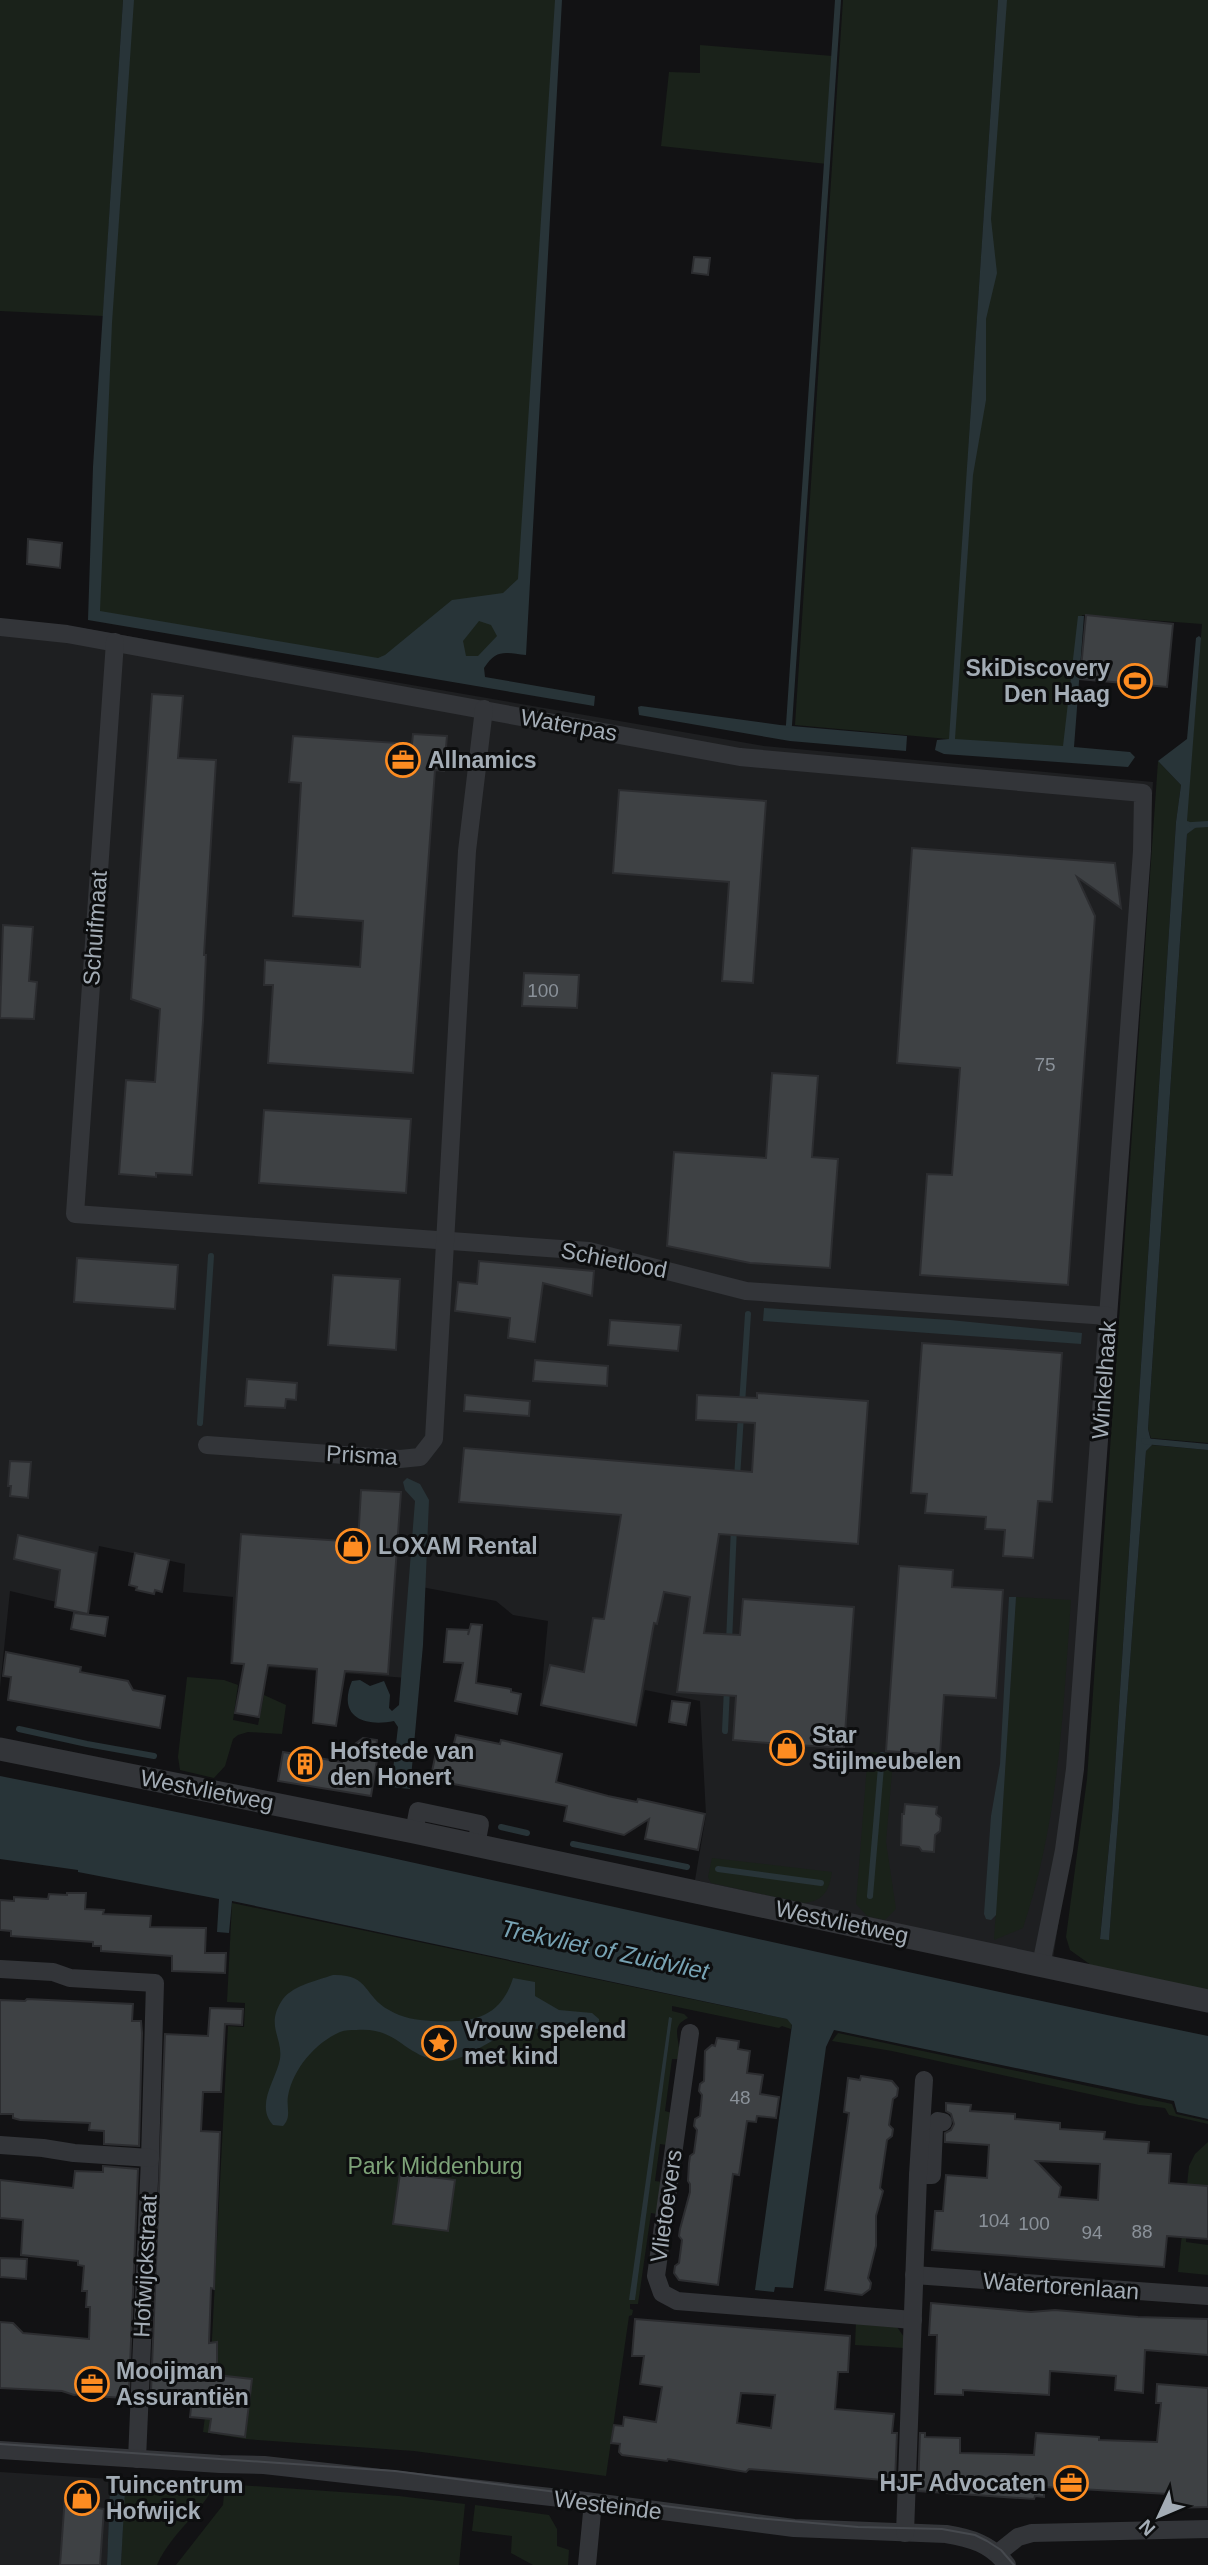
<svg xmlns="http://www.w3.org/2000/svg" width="1208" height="2565" viewBox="0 0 1208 2565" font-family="Arial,sans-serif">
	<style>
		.built { fill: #1e1f21 }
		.green { fill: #1a221a }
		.water { fill: #283438; fill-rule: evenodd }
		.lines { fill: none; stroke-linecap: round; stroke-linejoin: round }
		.stream { stroke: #283438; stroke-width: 6 }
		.building { fill: #3e4144; stroke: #2c2d30; stroke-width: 2; fill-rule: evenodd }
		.minor { stroke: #333539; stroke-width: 18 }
		.tertiary { stroke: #333539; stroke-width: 23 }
		.tram { stroke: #46494e; stroke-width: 2 }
		.labels { text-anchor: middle; stroke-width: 6; stroke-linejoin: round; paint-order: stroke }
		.number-label { font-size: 19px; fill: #8a9199 }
		.poi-label { font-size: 23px; font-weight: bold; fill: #a3acb5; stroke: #0d0e0f; text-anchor: start }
		.street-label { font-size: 23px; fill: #a3acb5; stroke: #0d0e0f }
		.park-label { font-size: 23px; fill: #7da278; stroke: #0d0e0f }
		.water-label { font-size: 24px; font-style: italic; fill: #77a2b3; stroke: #0d0e0f }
	</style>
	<rect width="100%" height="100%" fill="#121214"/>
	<g class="built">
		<polygon points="0,621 76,627 764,746 1153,782 1096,1602 1081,1779 1053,1958 695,1880 706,1815 700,1701 645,1690 637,1727 540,1706 548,1621 513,1615 496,1601 416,1586 407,1678 230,1664 233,1597 183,1592 185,1564 99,1546 90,1610 10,1591 0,1688"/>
		<polygon points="0,2472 111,2479 107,2565 0,2565"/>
	</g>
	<g class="green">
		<polygon points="0,0 123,0 103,316 0,311"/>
		<polygon points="127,0 558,0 520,640 447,675 91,616"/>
		<polygon points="843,0 998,0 967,470 1001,0 1208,0 1208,822 1186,822 1202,624 1082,615 1070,759 948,739 795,725"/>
		<polygon points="700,45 833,56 827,164 661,146 669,72 700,73"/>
		<polygon points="1158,761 1181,785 1176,822 1112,1815 1100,1938 1109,1939 1146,1451 1152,1445 1208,1450 1208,1991 1091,1965 1070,1950 1066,1937 1087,1779"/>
		<polygon points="1195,827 1208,827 1208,1443 1151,1438 1148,1429 1187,834"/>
		<path d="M1016,1597L1071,1600C1063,1712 1059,1820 1023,1928L994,1940Z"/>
		<polygon points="187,1677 224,1680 238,1685 233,1720 258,1725 264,1695 286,1705 282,1734 248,1732 238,1735 233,1739 225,1766 214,1778 180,1770 178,1757"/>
		<polygon points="868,1752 900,1754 893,1761 886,1842 896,1909 885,1920 867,1916 856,1904"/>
		<path d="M712,1858L832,1872C829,1890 824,1901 804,1903L711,1883L708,1877Z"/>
		<path d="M232,1903L787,2019L792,2024L791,2029L782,2026L779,2028L672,2006V2011L684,2014L688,2018C668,2027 682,2041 679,2059H672L665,2111L672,2113L667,2145L660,2144L655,2181L662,2182L657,2214L651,2213L638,2304H630V2309L633,2310L632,2315L629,2316L606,2476L414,2451L245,2439L203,2432L210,2378L228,2026L244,2027L245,2003L227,2002Z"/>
		<polygon points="838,2033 1172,2104 1176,2114 1208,2121 1208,2124 1169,2115 1165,2108 1139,2105 892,2051 832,2041"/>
		<polygon points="1208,2142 1208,2185 1190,2185 1186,2242 1208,2245 1208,2275 1178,2272 1189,2166 1195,2154"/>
		<polygon points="856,2322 897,2327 904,2337 903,2348 855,2345"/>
		<path d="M125,2478L215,2484C201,2514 170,2534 157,2565H121Z"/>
		<polygon points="225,2484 399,2496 465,2504 459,2565 176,2565 223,2505"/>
		<polygon points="475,2505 549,2515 557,2529 557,2546 569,2550 568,2565 533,2565 511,2553 512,2536 472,2531"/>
	</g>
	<g class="water">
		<path d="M123,0H134L112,323L100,611L378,658L385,655L452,600L503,593L518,579L555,0H562L526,655C505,653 497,648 484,668L485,677L595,696L594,706L88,620L93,467ZM479,621L491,625L497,636L478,656H466L463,641Z"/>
		<polygon points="998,0 1007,0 991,219 997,273 986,319 986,400 973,475 955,739 1063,746 1078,616 1084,616 1074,747 1130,752 1135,757 1128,767 944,754 935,750 937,740 949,739"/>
		<polygon points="1199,636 1201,638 1187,821 1199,825 1187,834 1148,1429 1152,1445 1146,1451 1109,1940 1100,1939 1112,1815 1176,822 1181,785 1158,761 1187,739 1196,638"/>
		<polygon points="641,706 780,725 907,736 906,751 790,741 639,715 638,707"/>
		<polygon points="764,1308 950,1320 1082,1333 1081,1344 763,1321"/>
		<path d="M407,1478L420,1484L429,1500L423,1645L410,1789L391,1787L398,1727L394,1721C364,1727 337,1717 352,1681L360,1680L370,1686L384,1681L390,1695L389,1708L392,1711L399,1705L415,1501L405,1490L403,1482Z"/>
		<polygon points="1016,1597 996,1915 991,1920 986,1919 984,1914 991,1816 1000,1764 1009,1597"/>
		<path d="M0,1776C404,1856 805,1953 1208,2036V2119L1177,2112L1174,2101L834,2030L826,2047L793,2288L775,2287L774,2292L755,2290L792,2025L787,2019L232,1901L229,1933L217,1932L219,1899L78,1872V1870L0,1859Z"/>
		<path d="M333,1975C370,1974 363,1996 389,2010C402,2018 417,2020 431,2021C470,2023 500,2020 513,1978L535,1982V1996L559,2010L592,2013L599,2019L600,2029L591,2035C562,2031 535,2024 507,2034C488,2041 462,2062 444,2061C403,2058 399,2026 356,2030C351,2030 345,2030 340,2032C315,2043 293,2069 288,2096C286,2107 292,2117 283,2126L273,2125C255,2105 276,2080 280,2059C283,2038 266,2026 281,2002C290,1986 316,1981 333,1975Z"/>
		<polygon points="669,2017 672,2018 635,2300 629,2300"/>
		<polygon points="110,2489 125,2490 121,2565 107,2565"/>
	</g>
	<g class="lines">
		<g class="stream">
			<polyline points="789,725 838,0"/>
			<polyline points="1192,825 1208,824"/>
			<polyline points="742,1404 748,1314"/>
			<polyline points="200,1423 211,1256"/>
			<polyline points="1144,1441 1208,1447"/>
			<polyline points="737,1478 741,1415"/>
			<polyline points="729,1642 734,1527"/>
			<polyline points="19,1729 87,1744 154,1756"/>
			<polyline points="725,1731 727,1688"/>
			<polyline points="501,1827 527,1833"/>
			<polyline points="573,1844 687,1867"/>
			<polyline points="718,1869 821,1883"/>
			<polyline points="870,1896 882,1755"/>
		</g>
	</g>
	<g class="building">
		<polygon points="694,257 710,258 708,275 692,273"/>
		<polygon points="28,539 62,543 60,568 27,564"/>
		<polygon points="1086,615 1173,624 1167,687 1080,679"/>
		<polygon points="152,694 183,696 178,758 216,760 204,955 206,955 203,1021 192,1175 156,1173 156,1177 119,1174 126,1080 155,1082 160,1009 131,999"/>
		<polygon points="413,734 447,736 444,771 435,770 413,1073 268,1063 273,985 264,985 265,960 360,967 363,921 293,916 301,783 289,782 293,736 412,744"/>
		<polygon points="619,790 766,801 753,983 722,981 729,882 613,873"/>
		<polygon points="912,848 1115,863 1121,908 1077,877 1095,916 1068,1285 920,1275 927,1174 952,1175 960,1068 897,1063"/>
		<polygon points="3,925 33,927 29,981 37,982 34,1019 0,1018"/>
		<polygon points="524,973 579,975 577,1008 522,1006"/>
		<polygon points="772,1073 818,1076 812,1157 838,1159 830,1268 750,1263 667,1246 674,1152 766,1158"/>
		<polygon points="264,1110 411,1119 406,1193 259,1183"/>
		<polygon points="77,1258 178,1265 175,1309 74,1302"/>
		<polygon points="479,1261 594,1271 592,1296 543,1283 535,1342 508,1338 510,1318 455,1311 458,1282 477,1284"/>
		<polygon points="333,1275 400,1279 396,1350 328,1345"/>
		<polygon points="610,1320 681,1325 678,1351 608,1345"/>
		<polygon points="922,1343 1062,1353 1052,1502 1038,1501 1033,1558 1003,1556 1005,1530 985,1529 986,1517 925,1513 927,1494 911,1493"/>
		<polygon points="535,1360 608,1366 607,1386 533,1381"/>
		<polygon points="247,1379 297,1383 296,1400 286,1399 285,1408 245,1406"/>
		<polygon points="757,1393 868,1401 858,1544 719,1534 704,1633 740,1635 743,1599 854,1607 844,1748 797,1745 796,1751 779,1750 780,1744 733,1740 736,1696 677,1692 690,1597 664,1592 657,1624 654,1623 636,1725 541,1705 550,1665 584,1672 593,1618 604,1619 621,1515 459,1502 464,1448 752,1472 755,1423 696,1420 697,1395 757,1398"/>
		<polygon points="465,1395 530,1401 529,1416 464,1411"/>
		<polygon points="10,1461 31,1462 28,1498 10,1496 11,1486 8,1486"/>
		<polygon points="361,1490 401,1492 388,1674 345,1671 336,1726 313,1723 317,1669 268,1665 259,1717 235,1713 244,1664 232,1663 241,1534 358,1542"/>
		<polygon points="18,1535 96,1553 88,1614 55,1607 60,1570 14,1559"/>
		<polygon points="135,1553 169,1560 162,1592 155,1590 154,1594 136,1590 137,1587 129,1585"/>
		<polygon points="899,1566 953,1570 952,1587 1003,1590 996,1698 944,1695 940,1755 886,1751"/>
		<polygon points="74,1613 108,1617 105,1636 71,1629"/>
		<polygon points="471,1624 482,1625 476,1683 511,1689 511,1692 521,1694 517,1714 455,1701 463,1663 444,1662 447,1629 469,1630 468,1635"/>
		<polygon points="6,1652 81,1667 80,1672 128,1681 133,1690 165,1696 160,1728 8,1700 11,1677 3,1676"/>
		<polygon points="672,1701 690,1703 686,1725 669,1722"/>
		<polygon points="456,1735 500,1744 501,1740 562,1754 556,1782 608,1796 637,1802 638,1799 705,1814 698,1850 645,1839 649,1819 624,1835 564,1821 567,1806 433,1780 434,1777 431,1776 437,1748 452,1751"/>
		<polygon points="363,1738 377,1740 375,1753 378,1754 371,1796 278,1781 283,1752 342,1762 344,1752"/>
		<polygon points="905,1804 937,1807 936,1814 941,1818 940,1831 935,1835 934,1852 922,1851 919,1847 901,1845 902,1814 904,1814"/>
		<polygon points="67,1893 86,1893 85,1909 104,1910 103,1914 151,1916 150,1927 206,1928 205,1953 226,1953 225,1973 172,1971 172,1956 101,1951 101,1946 93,1946 93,1942 11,1936 11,1931 0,1930 0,1900 14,1901 14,1897 48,1899 49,1894 67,1895"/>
		<polygon points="27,1999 133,2004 132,2021 141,2021 142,2033 139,2146 104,2144 104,2131 89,2130 90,2123 20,2120 13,2118 13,2114 0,2114 0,2000 25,2001"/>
		<polygon points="210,2008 243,2009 242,2025 225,2024 221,2092 203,2092 201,2131 220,2132 214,2289 211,2288 209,2343 217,2342 217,2375 252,2379 245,2437 209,2432 211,2419 190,2417 192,2399 157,2397 157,2392 151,2392 165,2034 208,2036"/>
		<polygon points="717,2038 739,2041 738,2049 750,2051 747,2073 763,2075 760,2094 779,2097 776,2118 757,2116 756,2122 747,2121 739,2175 733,2174 718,2285 679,2280 674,2273 675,2266 679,2263 682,2240 679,2236 680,2229 690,2192 690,2184 688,2181 689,2163 690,2156 694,2153 697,2130 694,2126 695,2119 700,2116 702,2095 699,2091 700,2084 704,2081 705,2051 712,2045 715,2046"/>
		<polygon points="861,2076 892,2081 898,2088 897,2096 893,2099 889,2125 893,2129 892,2136 887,2140 880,2188 883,2191 876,2216 876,2246 868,2278 871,2283 870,2289 862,2295 825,2290 849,2113 844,2112 848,2078 860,2080"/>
		<path d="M946,2103L971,2105L970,2111L1015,2114V2119L1060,2123V2129L1105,2132L1104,2139L1149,2142L1148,2153L1171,2154L1169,2183L1208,2186V2239L1167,2236L1164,2267L932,2250L935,2211H943L946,2175L987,2178L989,2145L945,2142V2133L951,2130L954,2124L951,2114L946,2111ZM1036,2161L1100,2164L1098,2200L1059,2197L1061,2187Z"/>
		<polygon points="103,2166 138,2169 129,2391 124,2391 123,2398 95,2396 90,2393 74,2395 62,2391 0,2388 0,2322 13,2323 23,2333 89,2339 90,2307 86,2307 87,2291 82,2291 84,2266 78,2265 78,2261 21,2255 23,2220 0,2218 0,2180 73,2188 75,2171 103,2172"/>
		<polygon points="400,2173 455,2180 448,2231 393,2224"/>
		<polygon points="0,2258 27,2259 26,2279 0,2277"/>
		<polygon points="931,2303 1031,2312 1055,2310 1138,2317 1208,2319 1208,2355 1145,2350 1143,2393 1115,2390 1116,2376 1050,2371 1049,2395 963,2390 963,2395 935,2394 937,2335 929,2335"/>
		<path d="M635,2319L850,2336L848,2372H838L835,2409L894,2414L892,2433H897L895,2481L749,2469L746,2472L668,2459L667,2461L622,2455L619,2452L620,2444L611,2443L614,2425L623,2426L624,2417L656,2422L662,2387L640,2384L644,2356H632ZM741,2393L775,2395L771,2428L737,2423Z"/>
		<polygon points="1157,2384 1208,2388 1208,2507 1172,2508 1172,2503 1168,2503 1168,2494 1044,2487 1044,2497 1035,2496 1034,2499 918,2491 920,2433 925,2433 925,2437 960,2438 960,2453 1005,2454 1034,2455 1036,2433 1099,2437 1099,2440 1157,2442 1161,2403 1156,2403"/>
		<polygon points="65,2496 93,2497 92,2507 104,2509 100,2565 60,2565"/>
	</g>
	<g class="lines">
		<g class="minor">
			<polyline points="0,627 67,634 740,757 1143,793 1142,851 1075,1769 1064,1850 1041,1965"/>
			<polyline points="115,642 75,1214 589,1251 746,1291 1108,1316"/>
			<polyline points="207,1445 400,1459 420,1457 434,1439 467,851 484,709"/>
			<polyline points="414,1832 418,1811 480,1824 476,1845"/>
			<polyline points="0,1969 53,1972 70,1978 155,1983 150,2158 137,2459"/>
			<polyline points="690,2033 656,2276 662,2293 677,2301 913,2320"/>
			<polyline points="0,2145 43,2148 74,2153 150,2158"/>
			<polyline points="918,2175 932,2175 934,2128 938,2121 943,2122"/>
			<polyline points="914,2275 1208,2296"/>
			<path d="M0,2450L220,2464L264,2465L578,2500L794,2528L946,2534C971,2538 991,2544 1007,2565"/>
			<polyline points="905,2533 918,2175 924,2080"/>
			<polyline points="998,2553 1018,2537 1032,2533 1208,2529"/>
			<polyline points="587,2565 593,2502"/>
		</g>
		<polyline class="tertiary" points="0,1749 414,1832 1208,2001"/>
		<polyline class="tram" points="0,2444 395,2471 757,2518 858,2527 942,2529 975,2535 987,2541 1001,2550 1014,2565"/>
	</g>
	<defs>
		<g id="stadium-ring" transform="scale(1.75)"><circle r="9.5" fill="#0d0e0f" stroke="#fd8c21" stroke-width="1.5"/><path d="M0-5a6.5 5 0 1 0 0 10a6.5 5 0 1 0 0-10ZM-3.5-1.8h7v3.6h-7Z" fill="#fd8c21"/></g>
		<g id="office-ring" transform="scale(1.75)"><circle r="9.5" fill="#0d0e0f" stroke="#fd8c21" stroke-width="1.5"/><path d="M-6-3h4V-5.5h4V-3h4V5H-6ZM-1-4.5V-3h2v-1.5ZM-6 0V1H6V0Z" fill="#fd8c21"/></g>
		<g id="shop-ring" transform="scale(1.75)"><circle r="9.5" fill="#0d0e0f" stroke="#fd8c21" stroke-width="1.5"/><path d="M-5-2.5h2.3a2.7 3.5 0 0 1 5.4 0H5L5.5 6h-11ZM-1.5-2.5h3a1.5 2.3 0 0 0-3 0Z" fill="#fd8c21"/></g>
		<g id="building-ring" transform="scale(1.75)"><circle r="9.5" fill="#0d0e0f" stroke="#fd8c21" stroke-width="1.5"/><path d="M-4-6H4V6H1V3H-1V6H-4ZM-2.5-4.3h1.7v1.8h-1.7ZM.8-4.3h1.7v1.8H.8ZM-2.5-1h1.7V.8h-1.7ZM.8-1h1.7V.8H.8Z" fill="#fd8c21"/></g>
		<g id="sight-ring" transform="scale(1.75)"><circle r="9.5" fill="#0d0e0f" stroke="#fd8c21" stroke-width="1.5"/><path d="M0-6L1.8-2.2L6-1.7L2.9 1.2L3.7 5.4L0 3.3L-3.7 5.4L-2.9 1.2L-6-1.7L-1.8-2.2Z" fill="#fd8c21"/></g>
	</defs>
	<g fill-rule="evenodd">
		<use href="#stadium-ring" x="1135" y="681"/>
		<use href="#office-ring" x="403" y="760"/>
		<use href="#shop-ring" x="353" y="1546"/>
		<use href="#shop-ring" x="787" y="1748"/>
		<use href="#building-ring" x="305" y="1764"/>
		<use href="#sight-ring" x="439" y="2043"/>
		<use href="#office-ring" x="92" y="2384"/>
		<use href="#office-ring" x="1071" y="2483"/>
		<use href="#shop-ring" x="82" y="2498"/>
	</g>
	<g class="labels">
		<g class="number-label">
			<text x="543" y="997">100</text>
			<text x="1045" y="1071">75</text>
			<text x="740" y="2104">48</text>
			<text x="994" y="2227">104</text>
			<text x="1034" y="2230">100</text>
			<text x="1142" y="2238">88</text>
			<text x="1092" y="2239">94</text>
		</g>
		<g class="poi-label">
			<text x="1110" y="676" text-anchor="end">SkiDiscovery<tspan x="1110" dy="26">Den Haag</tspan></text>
			<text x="428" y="768">Allnamics</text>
			<text x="378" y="1554">LOXAM Rental</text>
			<text x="812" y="1743">Star<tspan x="812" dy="26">Stijlmeubelen</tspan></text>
			<text x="330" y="1759">Hofstede van<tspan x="330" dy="26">den Honert</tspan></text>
			<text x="464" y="2038">Vrouw spelend<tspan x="464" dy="26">met kind</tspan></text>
			<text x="116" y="2379">Mooijman<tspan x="116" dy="26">Assurantiën</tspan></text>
			<text x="1046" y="2491" text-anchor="end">HJF Advocaten</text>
			<text x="106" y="2493">Tuincentrum<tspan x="106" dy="26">Hofwijck</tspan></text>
		</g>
		<g class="street-label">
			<text transform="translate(569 725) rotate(10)" y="8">Waterpas</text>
			<text transform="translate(95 928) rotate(-86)" y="8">Schuifmaat</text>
			<text transform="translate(614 1260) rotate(11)" y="8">Schietlood</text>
			<text transform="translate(1104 1380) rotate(-86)" y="8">Winkelhaak</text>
			<text transform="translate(362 1455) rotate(3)" y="8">Prisma</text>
			<text transform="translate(207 1790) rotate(11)" y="8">Westvlietweg</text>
			<text transform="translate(842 1922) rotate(12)" y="8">Westvlietweg</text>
			<text transform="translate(666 2206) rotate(-82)" y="8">Vlietoevers</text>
			<text transform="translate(145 2266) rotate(-87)" y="8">Hofwijckstraat</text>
			<text transform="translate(1061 2286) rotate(4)" y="8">Watertorenlaan</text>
			<text transform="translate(608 2505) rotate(7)" y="8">Westeinde</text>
		</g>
		<g class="park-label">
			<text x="435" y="2174">Park Middenburg</text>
		</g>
		<g class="water-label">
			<text transform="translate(605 1950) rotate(12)" y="8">Trekvliet of Zuidvliet</text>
		</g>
	</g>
	<g transform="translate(1159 2516) rotate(226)" stroke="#0d0e0f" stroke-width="5" paint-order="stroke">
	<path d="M0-5L12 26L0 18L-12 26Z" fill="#a3acb5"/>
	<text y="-10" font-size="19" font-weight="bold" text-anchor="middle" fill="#a3acb5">N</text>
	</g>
</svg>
